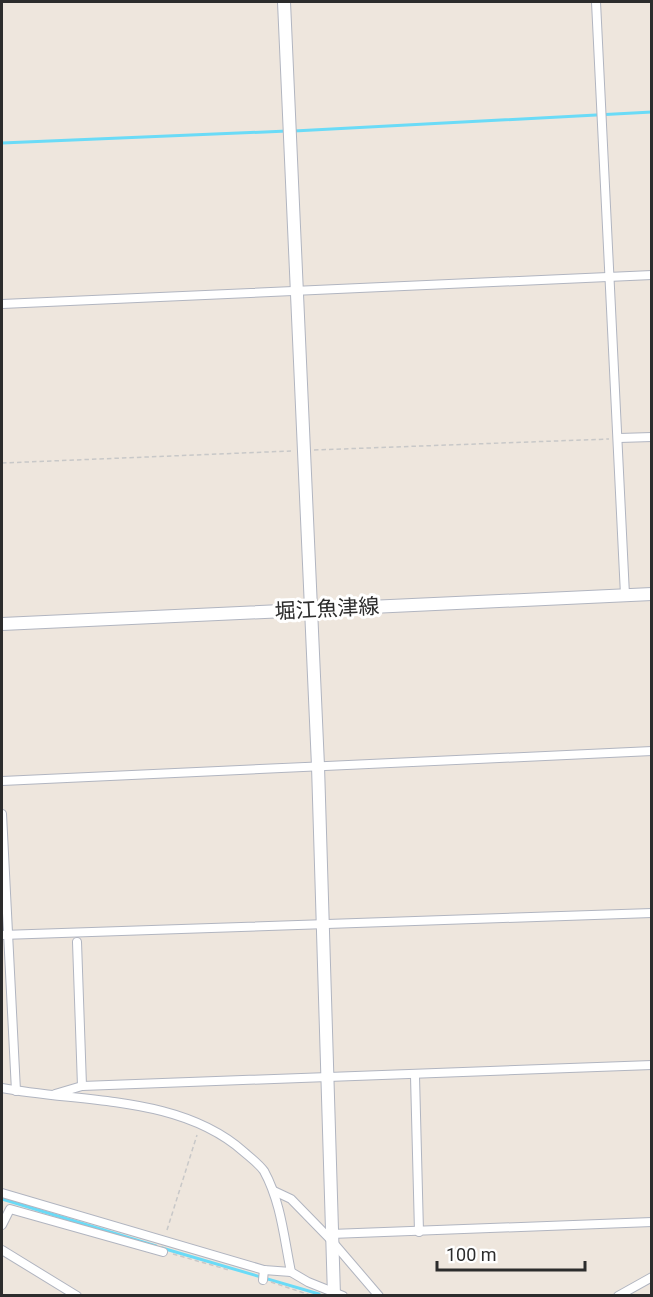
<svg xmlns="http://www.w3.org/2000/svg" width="653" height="1297" viewBox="0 0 653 1297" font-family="Roboto,'Noto Sans JP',sans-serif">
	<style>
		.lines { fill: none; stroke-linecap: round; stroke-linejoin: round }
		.stream { stroke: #6adbf7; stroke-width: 3 }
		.street-casing { stroke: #b1b5c0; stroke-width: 10 }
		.secondary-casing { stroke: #b1b5c0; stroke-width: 14 }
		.path { stroke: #c8c8c8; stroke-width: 1.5; stroke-dasharray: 4.5 3; stroke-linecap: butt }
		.street { stroke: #fff; stroke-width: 8 }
		.secondary { stroke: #fff; stroke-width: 12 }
		.labels { text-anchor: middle; stroke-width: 6; stroke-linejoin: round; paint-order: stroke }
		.street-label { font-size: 21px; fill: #2c2c2c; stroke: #fff }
	</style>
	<rect width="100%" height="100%" fill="#eee6dd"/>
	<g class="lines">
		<g class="stream">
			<polyline points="294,131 652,112"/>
			<polyline points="2,143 287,131"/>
			<polyline points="2,1199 156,1246"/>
			<polyline points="162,1248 319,1294"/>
		</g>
		<g class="street-casing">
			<g id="street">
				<polyline points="596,2 625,595"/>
				<polyline points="2,304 652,275"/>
				<polyline points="619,438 652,437"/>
				<polyline points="2,781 652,751"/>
				<polyline points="2,814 16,1091"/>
				<polyline points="2,935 652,913"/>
				<polyline points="77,942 82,1086"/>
				<polyline points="415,1076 419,1232"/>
				<path d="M2,1088C81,1103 180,1095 244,1152C251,1158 259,1164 264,1171C281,1202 284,1238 291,1272L308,1282L343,1296"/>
				<polyline points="55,1094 82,1086 652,1065"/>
				<polyline points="274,1191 291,1199 331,1240 379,1296"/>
				<polyline points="2,1193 264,1270 291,1272"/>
				<polyline points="2,1225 10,1209 163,1252"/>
				<polyline points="331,1234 652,1222"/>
				<polyline points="2,1250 77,1296"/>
				<polyline points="263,1280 264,1270"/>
				<polyline points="618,1296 652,1277"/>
			</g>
		</g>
		<g class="secondary-casing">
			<g id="secondary">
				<polyline points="284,2 318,766 334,1296"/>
				<polyline points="2,624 652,594"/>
			</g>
		</g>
		<g class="path">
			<polyline points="314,450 609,439"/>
			<polyline points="2,463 291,451"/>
			<polyline points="167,1230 197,1135"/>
			<polyline points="173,1254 229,1270"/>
			<polyline points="271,1282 313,1296"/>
		</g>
		<use href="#street" class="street"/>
		<use href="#secondary" class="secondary"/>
	</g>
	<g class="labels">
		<g class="street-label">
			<text transform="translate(327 609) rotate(-3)" y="7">堀江魚津線</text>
		</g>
	</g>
	<rect width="653" height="1297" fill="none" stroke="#2c2c2c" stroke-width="6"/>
	<path d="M437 1261v9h148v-9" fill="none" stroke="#2c2c2c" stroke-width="3"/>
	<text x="446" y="1261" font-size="18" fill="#2c2c2c" stroke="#ffffff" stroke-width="4.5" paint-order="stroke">100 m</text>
</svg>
